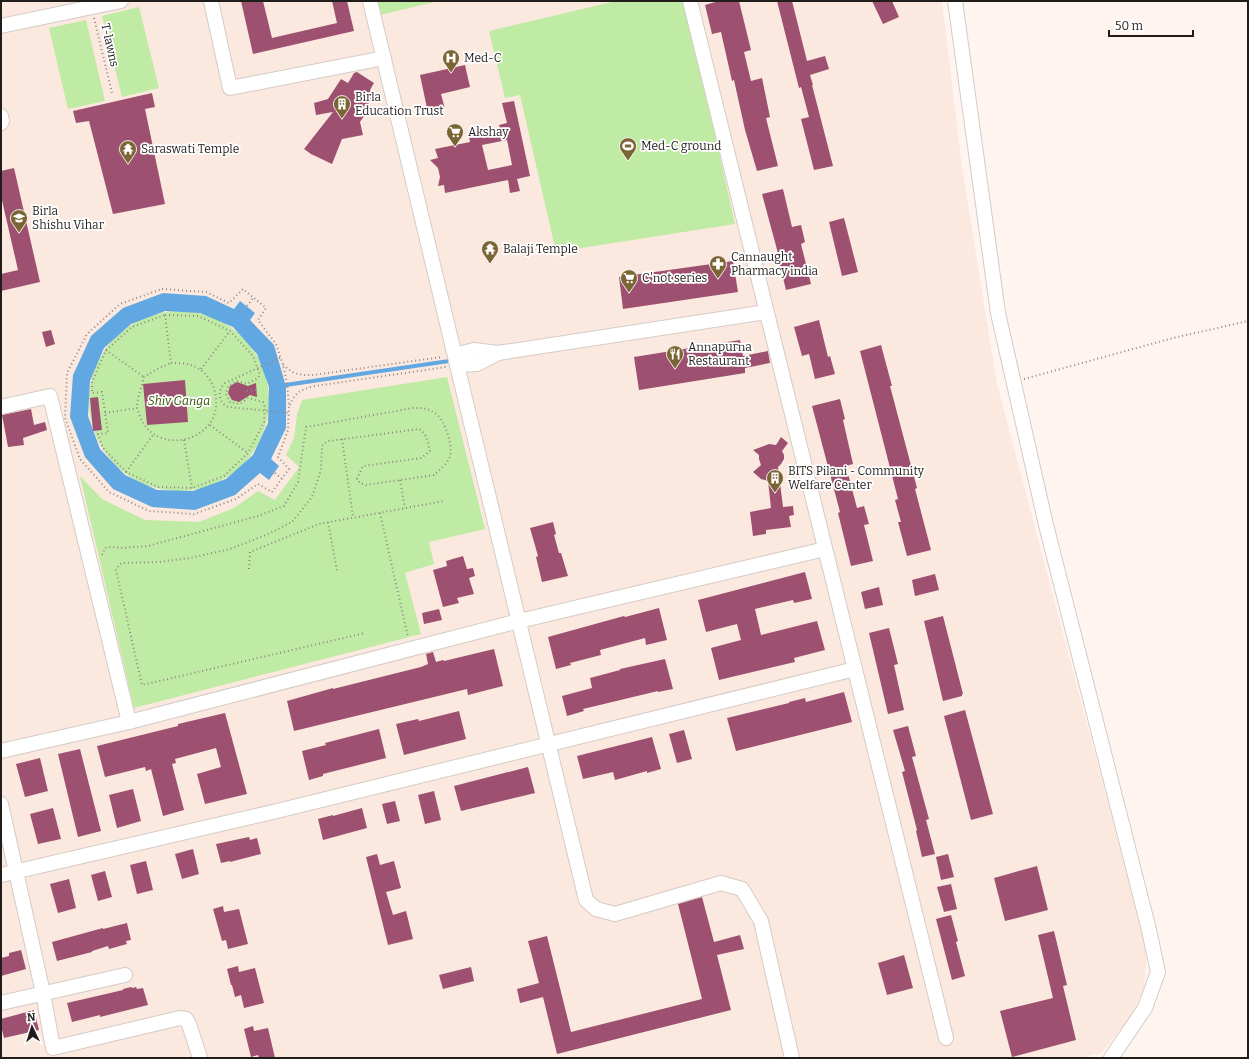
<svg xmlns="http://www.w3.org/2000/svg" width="1249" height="1059" viewBox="0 0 1249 1059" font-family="Bitter,serif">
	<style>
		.built { fill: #fbe9df }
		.green { fill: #c0eba4 }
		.water { fill: #61a7e1; fill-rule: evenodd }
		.building { fill: #9e5071; fill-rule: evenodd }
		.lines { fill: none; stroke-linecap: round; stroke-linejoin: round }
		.minor-casing { stroke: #d5cbc5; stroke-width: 16 }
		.path { stroke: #908885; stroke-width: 2; stroke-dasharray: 1 3; stroke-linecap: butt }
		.minor { stroke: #fff; stroke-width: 14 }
		.labels { text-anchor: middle; stroke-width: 3.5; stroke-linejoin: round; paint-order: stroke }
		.street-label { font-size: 12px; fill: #211d1b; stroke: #fff }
		.poi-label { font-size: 12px; fill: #211d1b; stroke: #fff; text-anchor: start }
		.park-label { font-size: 12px; font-style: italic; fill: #2e5401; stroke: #fff }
	</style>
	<rect width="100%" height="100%" fill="#fff4ef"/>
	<polygon class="built" points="1,1 942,1 962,167 997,384 1147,951 1144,989 1128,1021 1101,1053 1080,1058 1,1058"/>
	<g class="green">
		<polygon points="377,1 439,1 380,15"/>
		<polygon points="616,1 685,1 735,224 556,252 520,95 505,98 489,31"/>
		<polygon points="139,7 159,88 122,97 102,16"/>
		<polygon points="86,20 105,101 68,109 49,28"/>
		<circle cx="179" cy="401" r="90"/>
		<polygon points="447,377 485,529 429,542 434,564 405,573 421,634 134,708 80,476 102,499 145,520 199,522 234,508 258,491 275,500 299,467 286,455 294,438 297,414 302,400"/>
	</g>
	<path class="water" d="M163,293L206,296L234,309L240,301L255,313L250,320L274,345L285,383L449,359V363L286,387V428L271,459L279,466L269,480L260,473L235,495L195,510L152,507L113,489L85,457L70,417L73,375L91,336L123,308ZM165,311L200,313L233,327L257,354L269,387L268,423L253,455L226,479L193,491L157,490L125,475L100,449L88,416L90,381L104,348L131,324Z"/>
	<g class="building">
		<polygon points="241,1 263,1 272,38 337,23 332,1 347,1 354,31 253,54"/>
		<polygon points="719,1 739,1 751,50 744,52 751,81 762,78 770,117 766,118 778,166 757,171 745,130 734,80 732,81 721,32 712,34 705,5"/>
		<polygon points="777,1 792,1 807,61 825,56 829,69 810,75 813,85 812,85 833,166 814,170 801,119 809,117 801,87 799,88"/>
		<polygon points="872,1 892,1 899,17 883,24"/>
		<polygon points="465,65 470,87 441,94 445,109 428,113 420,75"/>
		<polygon points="357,72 374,83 370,90 375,93 365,109 368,110 360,122 363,135 342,139 332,164 311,154 304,149 333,112 316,115 314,103 328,99 341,79 348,83 354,73"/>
		<polygon points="152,93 155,107 145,109 165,204 113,214 89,121 76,123 73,111"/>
		<path d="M514,101L530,176L517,179L520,191L510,193L508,180L445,193L444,185L438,186L440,177L438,168L430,160L438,158L435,149L470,142L468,132L482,129V132L500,128L499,125L507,123L502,103ZM507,140L512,165L488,170L482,145Z"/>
		<polygon points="14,168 40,282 1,291 1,274 18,270 1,196 1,171"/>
		<polygon points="783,189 792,227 801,225 805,242 801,244 811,284 786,290 778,257 779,257 762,194"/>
		<polygon points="844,218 858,272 842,276 829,222"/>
		<polygon points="733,261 738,292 623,309 619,277"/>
		<polygon points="819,320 828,357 830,356 835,374 815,379 809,354 802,356 794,327"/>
		<polygon points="51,330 55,344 46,347 42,332"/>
		<polygon points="740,340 743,356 768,351 770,363 745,368 745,373 639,390 634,357"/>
		<polygon points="881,345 892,386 890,386 917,488 915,489 931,550 907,556 898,522 901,522 895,500 898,499 860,351"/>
		<polygon points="185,380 188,422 147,425 143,384"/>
		<polygon points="237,382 248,386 256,383 257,397 250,395 239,402 232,400 228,393 230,386"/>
		<polygon points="98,397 102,430 93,431 90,398"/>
		<polygon points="840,399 845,419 843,420 853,464 846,466 857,508 864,506 869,524 864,525 873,561 851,566 838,513 840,512 812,406"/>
		<polygon points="31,409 34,425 45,422 47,430 23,438 24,445 8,447 2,415"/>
		<polygon points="781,437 788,443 782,451 784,455 784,459 781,464 778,467 783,507 793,506 794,515 789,516 791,527 766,530 766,534 753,536 750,512 771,508 768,481 761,479 753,472 761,465 759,459 759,455 753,450 769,444 776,445"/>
		<polygon points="553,522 556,534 554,535 559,553 561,553 568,576 542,582 536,557 538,556 530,528"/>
		<polygon points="463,556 467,569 473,568 475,576 469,578 474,594 457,598 459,603 443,607 433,570 447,566 446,561"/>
		<polygon points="805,572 812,599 794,603 793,600 755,609 761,635 817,621 825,650 794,658 795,662 719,680 711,648 741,640 737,624 706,632 698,600"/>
		<polygon points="935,574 939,590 915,596 912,580"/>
		<polygon points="879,587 883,605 865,609 861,592"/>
		<polygon points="659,608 667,640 646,645 645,638 600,650 601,655 570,663 571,665 556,669 548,637 624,616 625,617"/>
		<polygon points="439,609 442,620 424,624 422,613"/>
		<polygon points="943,616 963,694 962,694 962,696 943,701 924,621"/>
		<polygon points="889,628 898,664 894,665 904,710 888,714 869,633"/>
		<polygon points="494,649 503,686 468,695 467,689 294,731 287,701 333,688 333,689 421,667 428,664 426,654 433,652 436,662 443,660 444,661"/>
		<polygon points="665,659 673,689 658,692 658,691 583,709 584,711 567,716 562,696 592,688 590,678 620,670 620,669"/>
		<polygon points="844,692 852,722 736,751 727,718 789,703 789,702 805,698 806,702"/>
		<polygon points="965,710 993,814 971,820 944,716"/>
		<polygon points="459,711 466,739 404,755 396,724 418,719 419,721"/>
		<polygon points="225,713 247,794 205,804 197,774 221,767 216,748 175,759 176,763 172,764 184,810 163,816 151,769 146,771 145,767 105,777 97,746 178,726 178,724"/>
		<polygon points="908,726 916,756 912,757 929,819 926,820 935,854 922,857 916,831 917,830 902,772 905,771 893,730"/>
		<polygon points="379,729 386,758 323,774 323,776 309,780 302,751 326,745 325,743"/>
		<polygon points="684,730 692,759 677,763 669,734"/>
		<polygon points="652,737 661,769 647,773 647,771 615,780 613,772 583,779 577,756"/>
		<polygon points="80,749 101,831 78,837 58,754"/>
		<polygon points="40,758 48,791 25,797 16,764"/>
		<polygon points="528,767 535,793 461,811 454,786"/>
		<polygon points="133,789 141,821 117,828 109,795"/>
		<polygon points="434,791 441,820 425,824 418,795"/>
		<polygon points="395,801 400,821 387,824 382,804"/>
		<polygon points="53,808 61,839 38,844 30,814"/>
		<polygon points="362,808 367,828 323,840 318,819 333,815 333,816"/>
		<polygon points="249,837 250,840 257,838 261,854 230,862 230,861 221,863 216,844"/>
		<polygon points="193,849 199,874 182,879 175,854"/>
		<polygon points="377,854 380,865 394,861 401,888 386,892 393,915 406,911 413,939 388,945 366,857"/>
		<polygon points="948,854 954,877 941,880 936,857"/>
		<polygon points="146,861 153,890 137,894 130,865"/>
		<polygon points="1037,866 1048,910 1005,921 994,878"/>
		<polygon points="105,871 112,897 98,901 91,875"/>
		<polygon points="69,879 76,908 58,913 50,884"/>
		<polygon points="951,884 957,909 944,912 937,887"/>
		<polygon points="702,897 714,942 740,935 744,949 717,955 731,1010 557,1054 543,997 520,1003 517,989 539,983 528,941 547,936 571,1032 702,999 678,904"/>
		<polygon points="223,906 224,912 239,909 248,944 228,949 226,940 222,941 213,909"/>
		<polygon points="951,915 958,941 956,942 965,976 952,980 936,919"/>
		<polygon points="127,923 131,940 126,941 127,944 109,949 108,946 92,951 92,952 57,961 52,942 103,928 103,929"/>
		<polygon points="1054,931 1067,985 1063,986 1076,1040 1012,1057 1000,1011 1053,998 1038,935"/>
		<polygon points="21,950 26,969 1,976 1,958 9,956 9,953"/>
		<polygon points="904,955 913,988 887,995 878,963"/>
		<polygon points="238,966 239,972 255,968 264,1003 244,1008 241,995 235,997 232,985 231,985 227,969"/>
		<polygon points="471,967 474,981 443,989 439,975"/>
		<polygon points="131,987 132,988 136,987 137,989 143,988 148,1005 100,1017 100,1015 72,1022 67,1003 123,990 123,989"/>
		<polygon points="34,1010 39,1030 4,1038 1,1026 1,1019"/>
		<polygon points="253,1026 254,1031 268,1028 275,1058 259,1058 258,1055 251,1057 244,1029"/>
	</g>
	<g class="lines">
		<g class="minor-casing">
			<g id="minor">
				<polyline points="211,1 230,88 384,58"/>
				<polyline points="370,1 457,365 586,900 596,909 615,914 721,883 742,889 761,921 792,1058"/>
				<polyline points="690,1 946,1038"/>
				<polyline points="955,1 998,313 1046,525 1149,930 1158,972 1145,1008 1111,1058"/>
				<polyline points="1,26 121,1"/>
				<polyline points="1,116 2,121 1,123"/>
				<polyline points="455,355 474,350 498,353 766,312"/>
				<polyline points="457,365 477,364 498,353"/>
				<polyline points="1,407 50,396 129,722"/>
				<polyline points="1,751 129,722 519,621 825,549"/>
				<polyline points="1,804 43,993 53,1048 180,1018 186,1019 189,1024 200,1058"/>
				<polyline points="1,875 277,811 855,669"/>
				<polyline points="1,1003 125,975"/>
			</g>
		</g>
		<g class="path">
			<polyline points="94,18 112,93"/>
			<polygon points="162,289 206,292 229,303 243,289 266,308 258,320 276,344 283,365 287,383 289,406 288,430 278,457 289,469 272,492 258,484 236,499 194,514 149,511 109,492 80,459 65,418 67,373 87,334 120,304"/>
			<polyline points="247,306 253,298"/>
			<polygon points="165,315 198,316 230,331 253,356 260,375 258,378 247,384 237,381 228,386 226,394 230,402 240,404 248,398 263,402 265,407 264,422 248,453 224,476 192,488 158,487 126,472 103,448 98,434 108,433 102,392 92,393 92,382 106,350 132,327"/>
			<polyline points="165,315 171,363"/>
			<polyline points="106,350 144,377"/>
			<path d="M280,358L225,383C217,390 218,402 228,407L289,413"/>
			<path d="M171,363C176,363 182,363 187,364C198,366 209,375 213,386C233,439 156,461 140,416C139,413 137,410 137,407C137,399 142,386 144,377L157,369Z"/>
			<polyline points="283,365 294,373 304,375 313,375 442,357"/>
			<polyline points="201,369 230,331"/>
			<polyline points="1024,379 1173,338 1248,321"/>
			<polyline points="247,391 256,390"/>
			<path d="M290,405C295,392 302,389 315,386L446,367"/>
			<polyline points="105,413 137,408"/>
			<polyline points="210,425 248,453"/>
			<polyline points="342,439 353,517"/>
			<polyline points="184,440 192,488"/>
			<polyline points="126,472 153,435"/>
			<polyline points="275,473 282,479"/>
			<polyline points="400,480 405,508"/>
			<polyline points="380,513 408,637"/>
			<polyline points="328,522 337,571"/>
			<path d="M102,555L105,548L112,547L121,548L148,546L258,516L284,506L298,482L306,427L413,408C421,408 428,408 435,413C445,420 453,445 450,456C448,463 440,470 434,475L366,485L360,483L357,479L363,466L421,458L430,451C428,443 427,433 419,429L329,441L323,444L322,447L321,470L312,497L292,522L266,535L230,549L190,558L159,562L122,563L118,566L116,570L142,685L365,633"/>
			<polyline points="249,569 250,552 319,524 444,501"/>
		</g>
		<use href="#minor" class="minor"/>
	</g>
	<defs>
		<g id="hospital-pin" transform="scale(0.9)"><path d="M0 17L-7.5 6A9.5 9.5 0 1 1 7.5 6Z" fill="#7c6535" stroke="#fff"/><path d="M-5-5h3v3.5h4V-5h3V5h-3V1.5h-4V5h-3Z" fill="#fff"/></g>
		<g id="building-pin" transform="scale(0.9)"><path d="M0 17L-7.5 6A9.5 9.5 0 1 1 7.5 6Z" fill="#7c6535" stroke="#fff"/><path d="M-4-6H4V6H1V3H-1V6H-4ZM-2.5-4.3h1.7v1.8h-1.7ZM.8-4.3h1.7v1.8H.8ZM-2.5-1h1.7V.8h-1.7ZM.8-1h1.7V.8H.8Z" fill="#fff"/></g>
		<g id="supermarket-pin" transform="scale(0.9)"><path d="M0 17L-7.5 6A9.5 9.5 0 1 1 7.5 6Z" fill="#7c6535" stroke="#fff"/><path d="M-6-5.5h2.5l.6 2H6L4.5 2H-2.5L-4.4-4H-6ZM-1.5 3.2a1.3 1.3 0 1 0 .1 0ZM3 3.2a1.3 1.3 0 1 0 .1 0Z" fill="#fff"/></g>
		<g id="stadium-pin" transform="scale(0.9)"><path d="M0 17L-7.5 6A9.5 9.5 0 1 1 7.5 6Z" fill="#7c6535" stroke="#fff"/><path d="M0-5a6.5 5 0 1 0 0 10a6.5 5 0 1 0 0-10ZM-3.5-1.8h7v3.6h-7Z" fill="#fff"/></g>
		<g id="temple-pin" transform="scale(0.9)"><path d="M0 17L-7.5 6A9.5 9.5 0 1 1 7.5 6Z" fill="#7c6535" stroke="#fff"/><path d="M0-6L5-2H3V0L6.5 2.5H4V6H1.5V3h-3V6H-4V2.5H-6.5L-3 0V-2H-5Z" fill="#fff"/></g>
		<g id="school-pin" transform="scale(0.9)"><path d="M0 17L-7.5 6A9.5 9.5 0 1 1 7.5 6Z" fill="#7c6535" stroke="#fff"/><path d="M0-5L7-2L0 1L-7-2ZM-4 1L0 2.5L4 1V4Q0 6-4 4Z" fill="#fff"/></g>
		<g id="pharmacy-pin" transform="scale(0.9)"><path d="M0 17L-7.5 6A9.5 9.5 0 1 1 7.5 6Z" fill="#7c6535" stroke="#fff"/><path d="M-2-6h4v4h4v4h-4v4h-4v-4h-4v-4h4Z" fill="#fff"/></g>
		<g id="restaurant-pin" transform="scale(0.9)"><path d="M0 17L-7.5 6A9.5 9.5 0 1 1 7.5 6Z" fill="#7c6535" stroke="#fff"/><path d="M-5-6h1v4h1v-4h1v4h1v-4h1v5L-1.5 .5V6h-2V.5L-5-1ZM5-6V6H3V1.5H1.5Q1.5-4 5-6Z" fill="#fff"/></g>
	</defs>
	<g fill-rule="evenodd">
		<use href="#hospital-pin" x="451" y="58"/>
		<use href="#building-pin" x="342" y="104"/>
		<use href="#supermarket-pin" x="455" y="132"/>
		<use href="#stadium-pin" x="628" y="146"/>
		<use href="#temple-pin" x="128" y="149"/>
		<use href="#school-pin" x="19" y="218"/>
		<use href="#temple-pin" x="490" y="249"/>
		<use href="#pharmacy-pin" x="718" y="264"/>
		<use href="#supermarket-pin" x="629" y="278"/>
		<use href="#restaurant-pin" x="675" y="354"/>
		<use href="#building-pin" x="775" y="478"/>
	</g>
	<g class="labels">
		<g class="street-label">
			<text transform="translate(110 45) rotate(77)" y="4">T-lawns</text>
		</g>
		<g class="poi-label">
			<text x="464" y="62">Med-C</text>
			<text x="355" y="101">Birla<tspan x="355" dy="14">Education Trust</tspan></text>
			<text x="468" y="136">Akshay</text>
			<text x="641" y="150">Med-C ground</text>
			<text x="141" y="153">Saraswati Temple</text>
			<text x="32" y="215">Birla<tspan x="32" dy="14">Shishu Vihar</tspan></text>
			<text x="503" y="253">Balaji Temple</text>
			<text x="731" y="261">Cannaught<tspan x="731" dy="14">Pharmacy india</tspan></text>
			<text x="642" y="282">C'not series</text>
			<text x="688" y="351">Annapurna<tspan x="688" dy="14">Restaurant</tspan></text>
			<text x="788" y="475">BITS Pilani - Community<tspan x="788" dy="14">Welfare Center</tspan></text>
		</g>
		<g class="park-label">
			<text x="179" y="405">Shiv Ganga</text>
		</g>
	</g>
	<rect width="1249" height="1059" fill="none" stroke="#211d1b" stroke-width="4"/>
	<g transform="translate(32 1027) rotate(356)" stroke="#ffffff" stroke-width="3" paint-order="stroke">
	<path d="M0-3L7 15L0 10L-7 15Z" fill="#211d1b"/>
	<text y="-6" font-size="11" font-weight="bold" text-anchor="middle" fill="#211d1b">N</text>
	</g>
	<path d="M1109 30v6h84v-6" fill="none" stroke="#211d1b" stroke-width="2"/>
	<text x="1115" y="30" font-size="12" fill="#211d1b" stroke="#ffffff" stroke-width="3" paint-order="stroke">50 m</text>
</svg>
